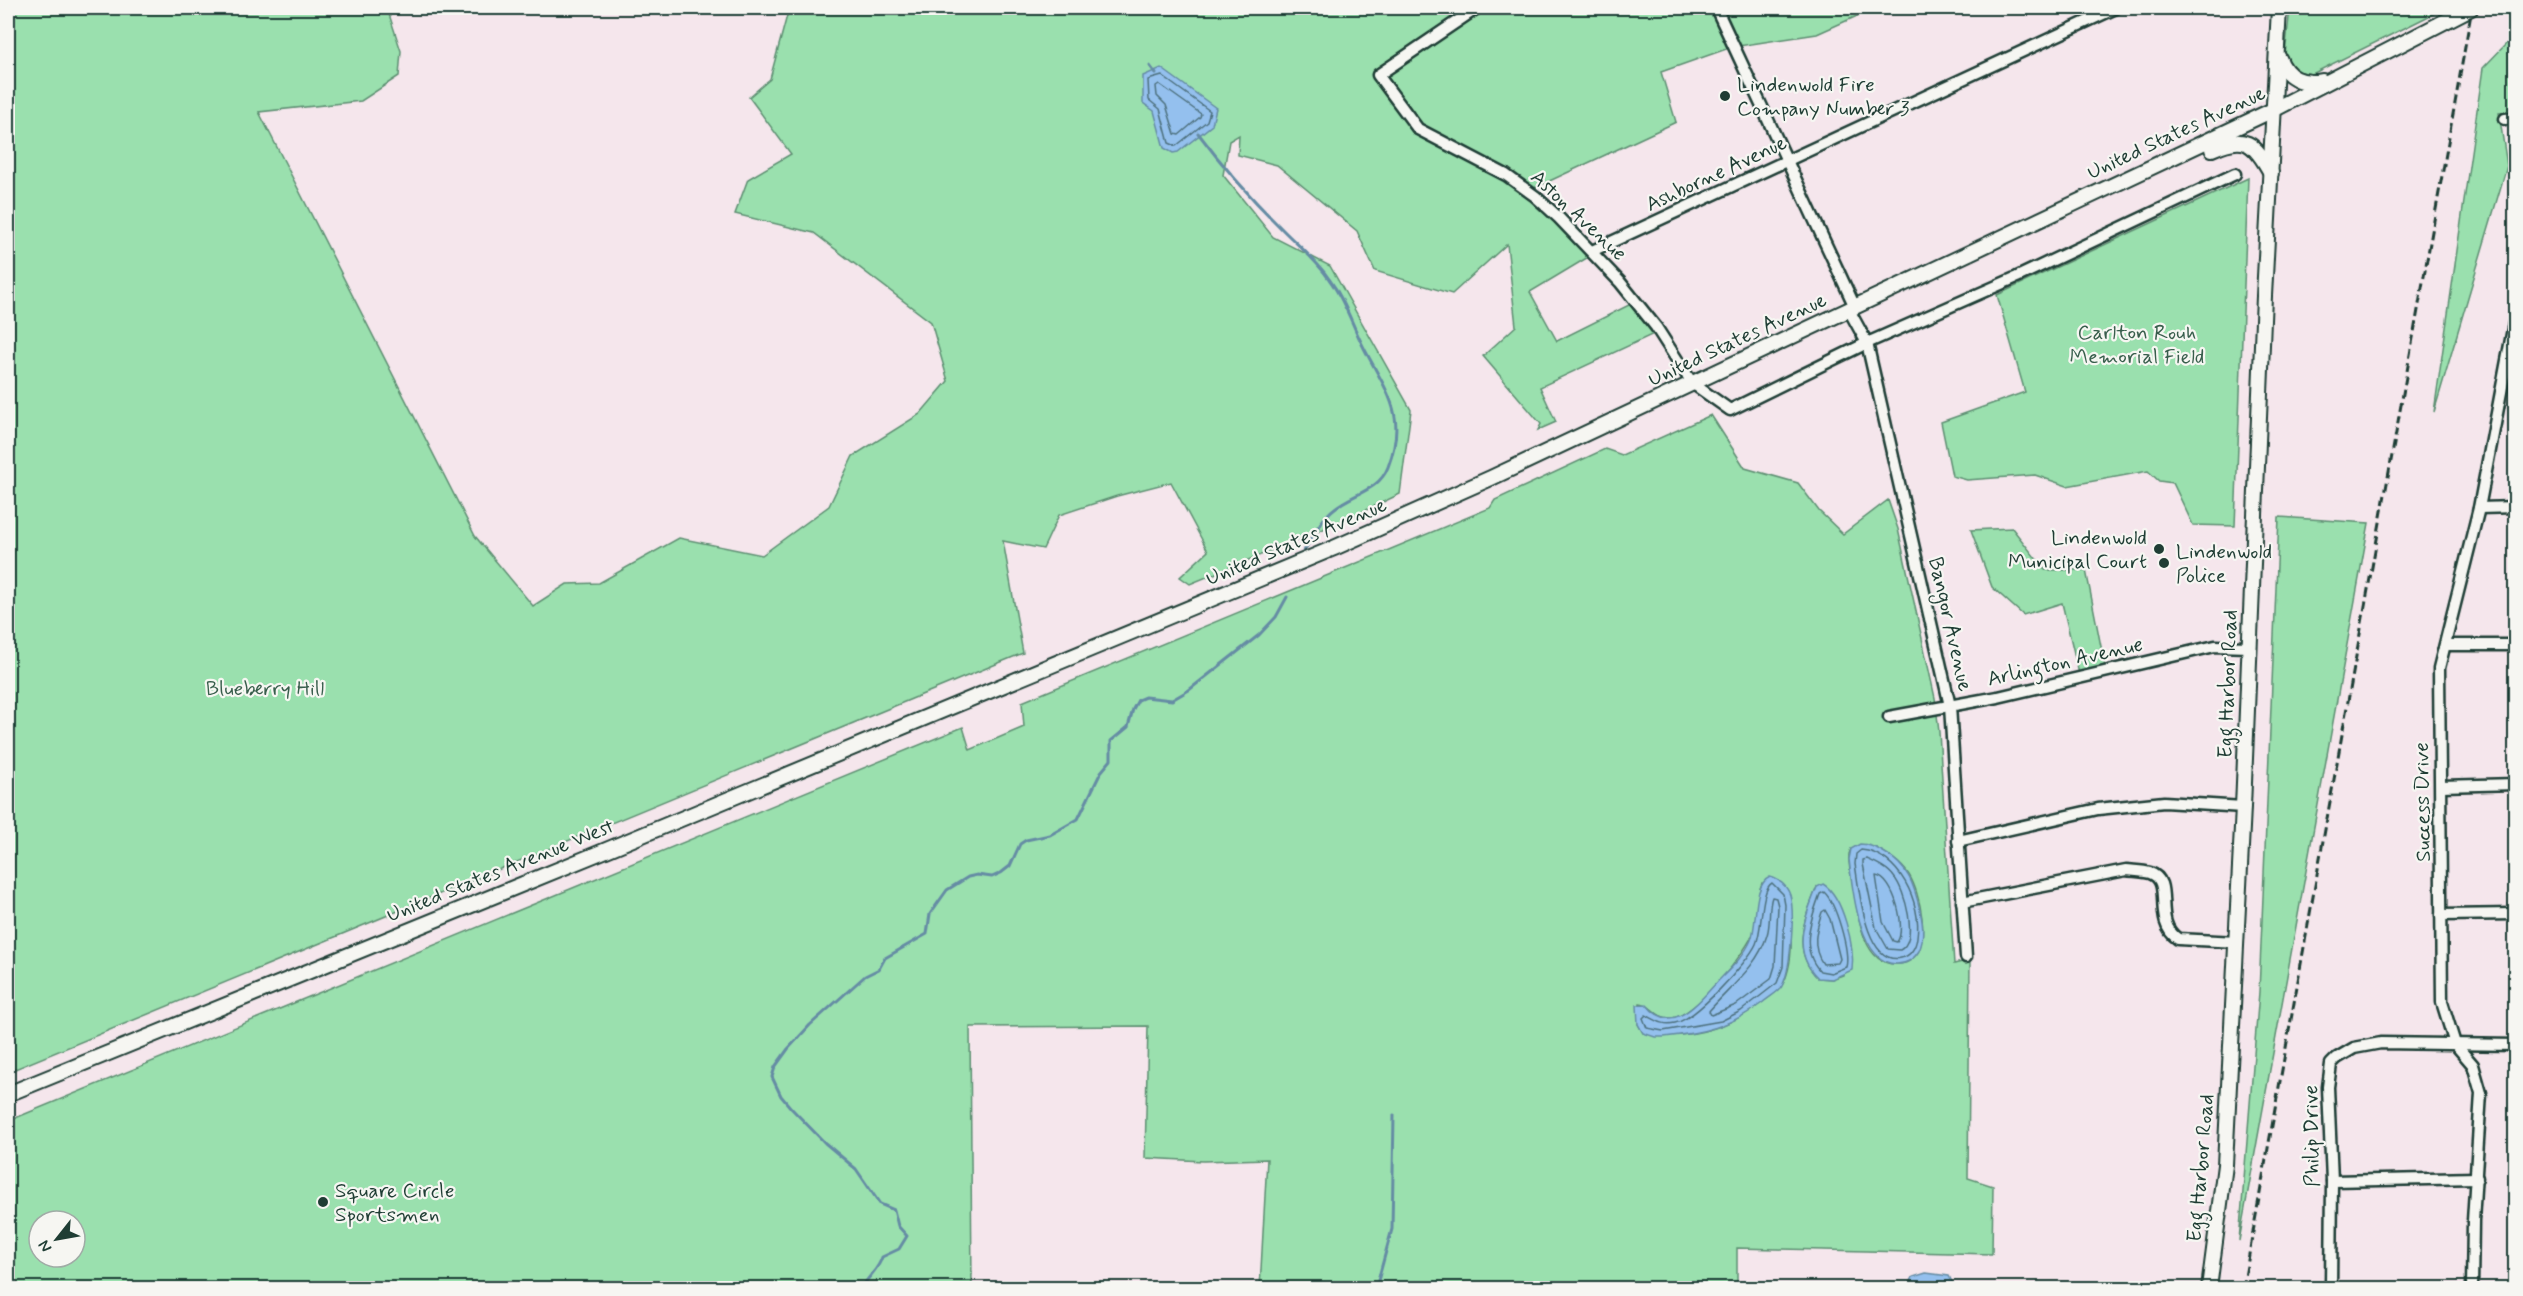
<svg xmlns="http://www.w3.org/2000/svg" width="2523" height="1296" viewBox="0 0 2523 1296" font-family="Mynerve,sans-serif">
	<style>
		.green { fill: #9ae0ae; stroke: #5c8e71; stroke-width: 1.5; fill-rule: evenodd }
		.water { fill: #94c0ee; stroke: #658ca4; stroke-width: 1.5 }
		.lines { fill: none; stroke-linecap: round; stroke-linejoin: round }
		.shore { stroke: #4e717e; stroke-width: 1.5 }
		.stream { stroke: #658ca4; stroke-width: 3 }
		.minor-casing { stroke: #1f3d34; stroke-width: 15 }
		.tertiary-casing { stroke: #1f3d34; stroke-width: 18 }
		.minor { stroke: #f6f6f2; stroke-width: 10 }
		.tertiary { stroke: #f6f6f2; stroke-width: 14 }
		.rail { stroke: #1f3d34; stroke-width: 3; stroke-dasharray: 9 4.5; stroke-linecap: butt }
		.poi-dot { fill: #1f3d34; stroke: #f6f6f2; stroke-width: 2 }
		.labels { text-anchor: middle; stroke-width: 4.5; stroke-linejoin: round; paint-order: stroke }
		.poi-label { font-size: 21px; fill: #1f3d34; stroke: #f6f6f2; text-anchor: start }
		.street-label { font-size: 21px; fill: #1f3d34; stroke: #f6f6f2 }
		.park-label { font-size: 21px; fill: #385e4c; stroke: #f6f6f2 }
	</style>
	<rect width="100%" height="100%" fill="#f5e6ec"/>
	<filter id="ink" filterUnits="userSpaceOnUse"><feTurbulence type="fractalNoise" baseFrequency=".0167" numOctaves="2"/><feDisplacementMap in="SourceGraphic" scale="12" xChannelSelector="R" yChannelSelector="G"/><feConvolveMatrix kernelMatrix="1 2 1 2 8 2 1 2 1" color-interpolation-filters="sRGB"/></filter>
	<g filter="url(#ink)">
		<g class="green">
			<polygon points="8,8 387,8 401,51 399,76 361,101 259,112 475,536 533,606 567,584 599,583 679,538 762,555 829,506 853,456 920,414 948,381 931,322 814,233 735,214 748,179 791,154 749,97 770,79 789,8 1875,8 1817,34 1732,47 1661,72 1676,122 1528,191 1595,253 1530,292 1557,341 1637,301 1658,332 1540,387 1556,422 1538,430 1541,424 1483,356 1516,326 1507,244 1452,294 1375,271 1357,231 1277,165 1238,155 1239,135 1229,141 1223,175 1273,237 1330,266 1411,410 1400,494 1343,521 1190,584 1180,577 1208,551 1171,482 1117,496 1059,515 1043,549 1003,541 1023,653 8,1072"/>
			<polygon points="2290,8 2445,8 2312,74 2296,71 2285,55"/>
			<polygon points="2515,37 2515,112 2499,113 2507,166 2434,412 2483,68 2507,43"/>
			<polygon points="2248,178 2235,526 2193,525 2173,483 2159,481 2148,471 2067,486 2035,475 1967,480 1952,476 1941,422 2025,392 1997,295"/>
			<path d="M1711,415L1745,468L1798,483L1819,511L1843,534L1888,500L1898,529L1935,698L1939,732L1954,964L1970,960L1968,1178L1993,1186L1992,1254L1737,1248V1288H1260L1267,1159L1203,1161L1145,1158L1148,1026L970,1027L972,1288H8V1121L963,727L970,750L1024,727L1022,702L1490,508L1495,500L1605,449L1622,455ZM1874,847C1887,854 1901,862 1909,875C1920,893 1931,942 1913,958C1909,963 1902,964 1896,964C1863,965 1858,915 1854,891C1852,879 1848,867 1849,854L1851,849ZM1762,883L1791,905C1790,926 1794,953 1787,974C1783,988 1775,993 1764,1001C1728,1029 1689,1041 1643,1033L1638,1024L1640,1003C1652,1004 1655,1019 1672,1018C1694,1017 1749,950 1755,929C1759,913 1755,899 1762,883ZM1817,887L1843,915L1847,930L1843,975L1832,979L1818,978C1790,951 1805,918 1817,887ZM39,1221H75V1257H39Z"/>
			<polygon points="2279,517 2369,523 2239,1241 2259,992"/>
			<polygon points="2012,528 2045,570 2086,570 2106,672 2080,678 2062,603 2023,615 1992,587 1971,530"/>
		</g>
		<g class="water">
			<polygon points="1161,68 1216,108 1212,125 1178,152 1173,153 1164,148 1154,111 1143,103 1143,76"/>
			<path d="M1860,844C1869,844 1877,848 1885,853C1909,867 1914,885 1920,910C1923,923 1925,938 1919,951C1914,959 1906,964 1897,964C1859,965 1852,887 1849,859L1851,849Z"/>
			<path d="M1770,877C1779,879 1787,886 1790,895C1795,912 1791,976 1780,989C1775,994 1768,998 1762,1003C1730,1027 1703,1033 1664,1037H1655L1643,1033L1638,1024L1637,1005L1646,1004C1673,1039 1700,1000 1719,980C1731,968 1744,956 1751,940C1758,923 1752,885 1770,877Z"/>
			<path d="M1823,884C1843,896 1855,947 1852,970L1832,979L1818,978C1790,951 1805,918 1817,887Z"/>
			<polygon points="1926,1273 1949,1276 1955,1288 1908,1288 1913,1277"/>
		</g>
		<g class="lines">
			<g class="shore">
				<polygon points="1162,76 1210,111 1207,121 1176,146 1169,143 1160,109 1149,100 1148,80"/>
				<polygon points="1159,84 1201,114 1200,117 1179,135 1175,134 1166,105 1157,96 1156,86"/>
				<path d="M1861,850C1899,853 1922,903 1917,937C1916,947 1911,956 1901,958C1865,966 1859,887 1855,864L1856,854Z"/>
				<path d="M1867,859C1876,863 1888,868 1894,877C1905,890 1919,940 1900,950L1888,949L1876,928L1863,864V860Z"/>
				<path d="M1876,876C1894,878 1907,929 1897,942L1893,941L1883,922Z"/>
				<path d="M1772,883L1783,894L1785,905L1783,967L1777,983L1741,1011L1721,1021L1663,1031L1647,1028L1643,1018L1646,1015C1656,1020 1663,1026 1675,1023C1695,1020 1748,962 1756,944C1763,928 1760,890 1772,883Z"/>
				<path d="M1824,892C1836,903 1850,951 1846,967L1831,973L1820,971C1799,949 1811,919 1820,894Z"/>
				<path d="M1772,897L1776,898L1778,906L1775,966L1771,979L1736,1005L1711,1015L1709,1011C1730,987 1758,966 1767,935C1771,923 1768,908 1772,897Z"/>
				<path d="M1825,910L1830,919L1840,959L1838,963L1823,964C1811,947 1816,930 1822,912Z"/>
			</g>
			<g class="stream">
				<polyline points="1150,66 1156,74"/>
				<path d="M1198,133C1222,165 1250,197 1279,226C1296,244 1315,258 1329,279C1345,300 1352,325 1364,348C1387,393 1408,415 1388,467C1379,491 1353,493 1335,508C1320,519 1311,540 1301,556"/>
				<path d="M862,1288C868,1276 879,1269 882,1257L899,1249L907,1236L898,1226L894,1210L880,1204L856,1169L825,1143L791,1108L781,1096L772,1077L775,1067L788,1049L810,1025L865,976L879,969L885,958L927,934L930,914L947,890L968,877L977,875L992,877L1001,873L1010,866L1020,844L1026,840L1050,835L1078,819L1101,772L1111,760V741L1128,727L1133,709L1138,700L1145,697L1172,700L1189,690L1259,635L1276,617L1287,597"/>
				<polyline points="1376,1288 1392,1229 1394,1115"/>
			</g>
			<g class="minor-casing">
				<g id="minor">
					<polyline points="1477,8 1378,75 1418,129 1506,175 1535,196 1559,218 1620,282 1656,327 1692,383 1730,410 1867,343 2017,277 2235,174"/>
					<polyline points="1716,8 1855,307"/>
					<polyline points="2505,119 2516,118"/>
					<polyline points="1592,251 2116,8"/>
					<polyline points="1849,310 1867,343 1950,706 1966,957"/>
					<polyline points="2479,508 2516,507"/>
					<polyline points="2446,645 2516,645"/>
					<polyline points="1889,717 1998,697 2215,646 2249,647"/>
					<polyline points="2441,786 2516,784"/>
					<polyline points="1958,841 2098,809 2164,802 2243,807"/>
					<path d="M1962,902L2126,870C2134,871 2143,871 2150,873C2175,881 2151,921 2178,939L2237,942"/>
					<polyline points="2441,915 2516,914"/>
					<polyline points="2332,1181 2477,1178"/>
					<polyline points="2331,1288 2332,1181 2328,1087 2331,1064 2337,1058 2354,1048 2381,1043 2516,1045"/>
					<polyline points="2472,1288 2473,1221 2481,1093 2473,1065 2455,1044 2442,1002 2439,668 2479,508 2516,313"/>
				</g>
			</g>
			<g class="tertiary-casing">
				<g id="tertiary">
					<path d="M2279,58C2286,78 2303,85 2322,81"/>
					<path d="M2212,149C2245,134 2254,142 2271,173"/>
					<polyline points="8,1094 599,853 1334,548 1491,478 2275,109 2471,8"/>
					<polyline points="2209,1288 2225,1165 2243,807 2264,296 2279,8"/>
				</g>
			</g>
			<use href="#minor" class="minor"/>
			<use href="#tertiary" class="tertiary"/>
			<polyline class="rail" points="2243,1288 2472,8"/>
		</g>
	</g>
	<g class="poi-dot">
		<circle cx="1725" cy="96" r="6"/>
		<circle cx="2159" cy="549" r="6"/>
		<circle cx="2164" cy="563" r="6"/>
		<circle cx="323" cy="1202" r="6"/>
	</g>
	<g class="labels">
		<g class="poi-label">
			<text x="1737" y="91">Lindenwold Fire<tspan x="1737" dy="24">Company Number 3</tspan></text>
			<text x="2147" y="544" text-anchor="end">Lindenwold<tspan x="2147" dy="24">Municipal Court</tspan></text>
			<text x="2176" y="558">Lindenwold<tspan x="2176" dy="24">Police</tspan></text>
			<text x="335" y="1197">Square Circle<tspan x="335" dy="24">Sportsmen</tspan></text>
		</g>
		<g class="street-label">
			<text transform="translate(2176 132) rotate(-25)" y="7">United States Avenue</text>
			<text transform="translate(1716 173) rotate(-25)" y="7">Ashborne Avenue</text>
			<text transform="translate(1579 215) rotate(43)" y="7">Aston Avenue</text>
			<text transform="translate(1737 339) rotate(-25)" y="7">United States Avenue</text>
			<text transform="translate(1296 541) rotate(-23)" y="7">United States Avenue</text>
			<text transform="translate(1951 624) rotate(77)" y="7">Bangor Avenue</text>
			<text transform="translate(2065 661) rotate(-13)" y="7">Arlington Avenue</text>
			<text transform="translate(2227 684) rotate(-88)" y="7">Egg Harbor Road</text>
			<text transform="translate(2422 802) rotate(-91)" y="7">Success Drive</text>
			<text transform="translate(500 870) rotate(-22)" y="7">United States Avenue West</text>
			<text transform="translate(2311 1136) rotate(-91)" y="7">Philip Drive</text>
			<text transform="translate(2200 1168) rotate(-85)" y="7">Egg Harbor Road</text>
		</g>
		<g class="park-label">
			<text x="2137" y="339">Carlton Rouh<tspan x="2137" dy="24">Memorial Field</tspan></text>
			<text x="265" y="695">Blueberry Hill</text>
		</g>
	</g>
	<rect width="2523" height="1296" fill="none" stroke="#f6f6f2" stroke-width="30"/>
	<rect x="15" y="15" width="2493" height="1266" fill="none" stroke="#1f3d34" stroke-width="2" filter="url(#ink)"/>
	<g transform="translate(57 1239) rotate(239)"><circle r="28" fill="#f6f6f2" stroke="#a0aca6" stroke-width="1.5"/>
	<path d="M0-4.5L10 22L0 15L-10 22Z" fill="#1f3d34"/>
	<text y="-9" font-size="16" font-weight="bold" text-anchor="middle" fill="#1f3d34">N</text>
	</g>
</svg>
